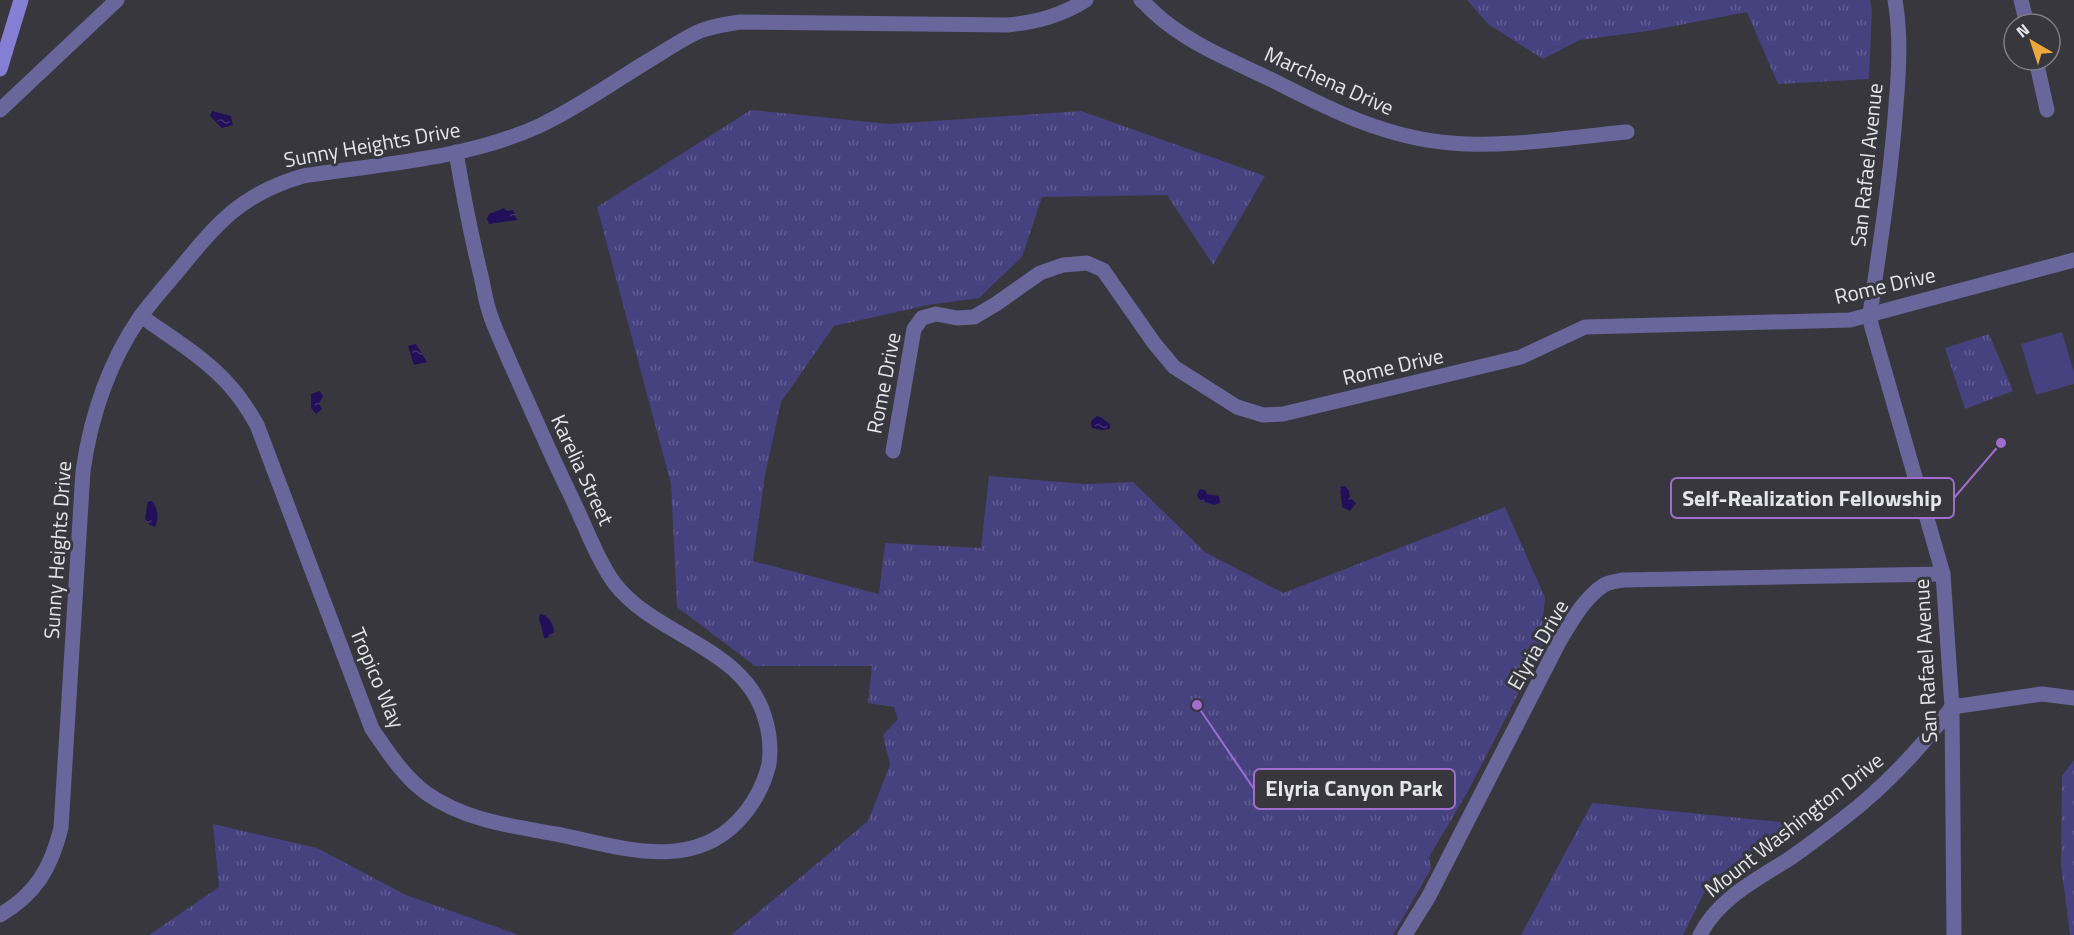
<svg xmlns="http://www.w3.org/2000/svg" width="2074" height="935" viewBox="0 0 2074 935" font-family="'Titillium Web',sans-serif">
	<style>
		.grass { fill: url(#grass-tufts) }
		.pitch { fill: #46417f }
		.water { fill: url(#water-ripples) }
		.lines { fill: none; stroke-linecap: round; stroke-linejoin: round }
		.street { stroke: #68669b; stroke-width: 15 }
		.secondary { stroke: #847fd3; stroke-width: 15 }
		.labels { text-anchor: middle; stroke-width: 6; stroke-linejoin: round; paint-order: stroke }
		.street-label { font-size: 21px; fill: #e5e6ea; stroke: #37373d }
		.leader { fill: none; stroke: #a06dce; stroke-width: 2 }
		.callout-dot { fill: #a06dce; stroke: #37373d; stroke-width: 2 }
		.callout { fill: #37373d; stroke: #a06dce; stroke-width: 2 }
		.callout-label { font-size: 22px; text-anchor: middle; font-weight: bold; fill: #e5e6ea }
	</style>
	<defs>
		<pattern id="grass-tufts" width="24" height="20" patternUnits="userSpaceOnUse" patternTransform="scale(1.5)"><rect width="24" height="20" fill="#46417f"/><path d="M3 7l-1-3M5 7V3M7 7l1-3M15 17l-1-3M17 17v-4M19 17l1-3" fill="none" stroke="#615c91"/></pattern>
		<pattern id="water-ripples" width="26" height="14" patternUnits="userSpaceOnUse" patternTransform="scale(1.5)"><rect width="26" height="14" fill="#220f5a"/><path d="M2 4q2-2 4 0t4 0M15 11q2-2 4 0t4 0" fill="none" stroke="#423272"/></pattern>
	</defs>
	<rect width="100%" height="100%" fill="#37373d"/>
	<g class="grass">
		<polygon points="1467,0 1870,0 1872,11 1869,79 1778,84 1747,12 1648,31 1580,40 1543,59 1488,24"/>
		<polygon points="751,110 889,124 1081,111 1265,176 1213,265 1167,195 1042,197 1022,257 979,298 928,305 834,326 781,402 765,475 753,561 879,594 885,543 981,548 989,476 1085,484 1133,482 1205,552 1283,593 1505,507 1545,598 1542,628 1548,636 1467,793 1429,857 1431,869 1393,935 731,935 868,821 890,765 883,735 898,719 894,707 868,703 872,666 755,666 677,607 671,484 597,207"/>
		<polygon points="1989,334 2013,391 1965,409 1945,348"/>
		<polygon points="2074,760 2074,935 2070,935 2061,865 2062,776"/>
		<polygon points="1592,803 1809,825 1711,879 1683,935 1521,935"/>
		<polygon points="213,824 317,848 406,895 519,935 149,935 219,887"/>
	</g>
	<polygon class="pitch" points="2062,332 2074,372 2074,384 2036,395 2021,344"/>
	<g class="water">
		<polygon points="212,111 231,116 233,125 222,128 210,116"/>
		<polygon points="504,208 507,211 513,210 517,220 489,224 487,219 489,214"/>
		<polygon points="416,344 427,362 414,365 408,346"/>
		<polygon points="320,391 323,396 319,404 322,409 316,414 311,408 311,394"/>
		<polygon points="1097,416 1102,418 1110,424 1110,429 1101,430 1092,428 1091,423 1092,420"/>
		<polygon points="1345,486 1349,491 1350,498 1356,503 1350,511 1342,507 1340,487"/>
		<polygon points="1200,489 1205,490 1207,494 1219,496 1220,503 1214,505 1199,500 1197,495"/>
		<path d="M148,500L152,501C158,508 159,519 155,527L150,525L145,519Z"/>
		<path d="M540,614C548,614 554,625 554,632L547,638H544L539,618Z"/>
	</g>
	<g class="lines">
		<g class="street">
			<path d="M1141,0C1150,8 1158,17 1168,24C1199,48 1237,63 1272,80C1329,109 1385,138 1451,143C1508,148 1570,137 1627,132"/>
			<path d="M1895,0C1901,35 1899,70 1896,105C1891,175 1880,245 1870,314L1871,324L1943,574L1952,707L1954,935"/>
			<polyline points="2021,0 2027,24"/>
			<polyline points="2036,60 2047,110"/>
			<polyline points="0,110 117,0"/>
			<path d="M141,316C170,337 207,359 230,386C241,398 249,411 257,425L372,729C388,752 403,776 426,793C464,820 511,826 556,834C617,846 689,873 738,821C753,805 764,785 769,764C771,749 770,736 766,722C748,647 657,638 615,584C597,560 583,520 569,492C549,451 531,409 512,367C505,350 497,334 491,317C486,304 484,289 481,276C471,235 463,194 456,152"/>
			<polyline points="893,451 914,329 922,318 936,314 957,318 974,317 996,304 1040,273 1063,265 1087,263 1103,270 1154,343 1174,367 1237,407 1263,415 1283,414 1521,357 1585,327 1850,320 2074,260"/>
			<path d="M0,915C36,894 51,868 61,828L83,471C91,415 108,364 140,317C152,301 165,286 178,271C217,223 241,194 303,176C381,164 466,159 539,126C577,108 612,83 648,61C665,51 682,39 700,31C713,26 726,24 740,22L1008,25C1036,22 1061,16 1086,0"/>
			<path d="M1405,935L1429,896L1559,642C1571,622 1584,598 1604,585C1609,582 1617,581 1623,580L1943,574"/>
			<path d="M1700,935C1718,899 1756,880 1789,859C1808,846 1826,832 1844,818C1886,786 1920,749 1952,707L2042,694L2074,698"/>
		</g>
		<polyline class="secondary" points="0,69 21,0"/>
	</g>
	<g class="labels">
		<g class="street-label">
			<text transform="translate(1329 81) rotate(24)" y="7">Marchena Drive</text>
			<text transform="translate(372 145) rotate(-10)" y="7">Sunny Heights Drive</text>
			<text transform="translate(1867 165) rotate(-84)" y="7">San Rafael Avenue</text>
			<text transform="translate(1885 286) rotate(-13)" y="7">Rome Drive</text>
			<text transform="translate(1393 367) rotate(-13)" y="7">Rome Drive</text>
			<text transform="translate(884 383) rotate(-79)" y="7">Rome Drive</text>
			<text transform="translate(582 470) rotate(65)" y="7">Karelia Street</text>
			<text transform="translate(58 550) rotate(-86)" y="7">Sunny Heights Drive</text>
			<text transform="translate(1538 645) rotate(-60)" y="7">Elyria Drive</text>
			<text transform="translate(1926 661) rotate(-93)" y="7">San Rafael Avenue</text>
			<text transform="translate(377 678) rotate(67)" y="7">Tropico Way</text>
			<text transform="translate(1794 825) rotate(-38)" y="7">Mount Washington Drive</text>
		</g>
	</g>
	<path class="leader" d="M2001 443L1954 498M1197 705L1254 789"/>
	<g class="callout-dot">
		<circle cx="2001" cy="443" r="6"/>
		<circle cx="1197" cy="705" r="6"/>
	</g>
	<g class="callout">
		<rect x="1671" y="478" width="283" height="40" rx="6"/>
		<rect x="1254" y="769" width="201" height="40" rx="6"/>
	</g>
	<g class="callout-label">
		<text x="1812" y="506">Self-Realization Fellowship</text>
		<text x="1354" y="796">Elyria Canyon Park</text>
	</g>
	<g transform="translate(2032 42) rotate(321)"><circle r="28" fill="#37373d" stroke="#7d7d82" stroke-width="1.5"/>
	<path d="M0-4.5L10 22L0 15L-10 22Z" fill="#eca93b"/>
	<text y="-9" font-size="16" font-weight="bold" text-anchor="middle" fill="#e5e6ea">N</text>
	</g>
</svg>
